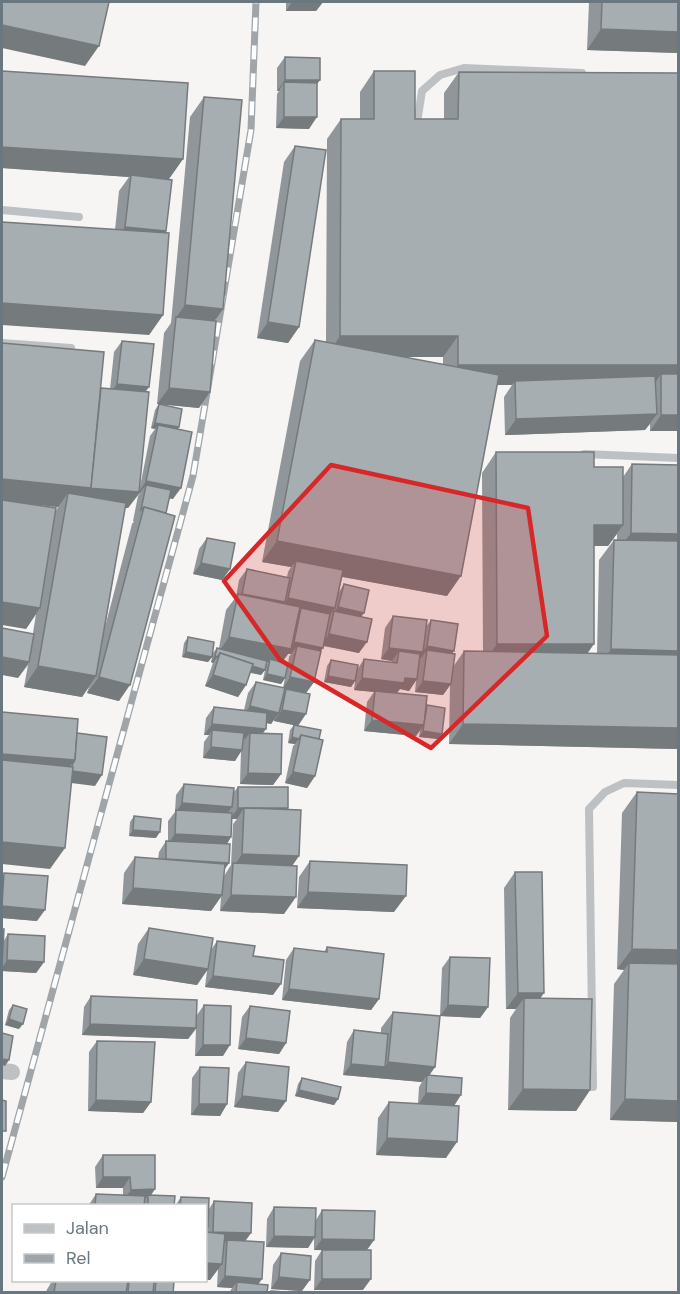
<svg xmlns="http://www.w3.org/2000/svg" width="680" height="1294" viewBox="0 0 680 1294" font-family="'DM Sans',sans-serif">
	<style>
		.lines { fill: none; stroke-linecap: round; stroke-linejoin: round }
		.lane { stroke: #bdc1c4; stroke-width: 8 }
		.street { stroke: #bdc1c4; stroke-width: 16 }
		.rail-casing { stroke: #9fa5a9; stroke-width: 7 }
		.rail { stroke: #fff; stroke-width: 4.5; stroke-dasharray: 14; stroke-linecap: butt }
		.wall { fill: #909699; fill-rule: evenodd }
		.shaded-wall { fill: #757a7d }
		.building { fill: #a7aeb2; stroke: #757a7d; stroke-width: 1.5 }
		.marked { fill: #d62828; fill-opacity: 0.2; stroke: #d62828; stroke-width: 4.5; stroke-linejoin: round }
	</style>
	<rect width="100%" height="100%" fill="#f6f5f3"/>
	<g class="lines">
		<g class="lane">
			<polyline points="416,129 422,91 440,75 464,68 582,73"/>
			<polyline points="2,210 79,217"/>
			<polyline points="2,343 71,348"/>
			<polyline points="584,454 678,458"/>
			<polyline points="593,1087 589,809 605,792 624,783 678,785"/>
		</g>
		<polyline class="street" points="2,1071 12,1072"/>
		<g class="rail-casing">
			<polyline id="rail" points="2,1177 193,476 251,130 256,2"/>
		</g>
		<use href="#rail" class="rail"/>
	</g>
	<g class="wall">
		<polygon points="286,2 323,2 316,11 286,11"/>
		<polygon points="589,2 678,2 678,53 587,50"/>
		<polygon points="285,57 320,80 317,83 309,129 276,128 277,94 279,91 277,91 277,68"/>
		<polygon points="2,71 183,159 169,179 165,233 163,315 149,335 115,230 119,191 129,177 2,168"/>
		<path d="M374,71L415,119H444V93L459,72L678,73V431H650V424L645,430L505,435L504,397L512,385H497L447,596L342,577L339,592L344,584L361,616L359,653L323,646L321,651L314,682L306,693L285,689L284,692L286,689L298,725L319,739L315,776L307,788L285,783L293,746L295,744L288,743L290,730L294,725L274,721V719L271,724L266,723L262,734L281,774L273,785L240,784L241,751L235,761L203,758L204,742L209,735H204L206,718L214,707L244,710L248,693L256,682L283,688L285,678L281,684L263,680L266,665L268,663H267L265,670L261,675L250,673L246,685L238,697L205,686L213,663L211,662L213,653L217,648H219L226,610L236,597L239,580L247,569L287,577L288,572L291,567L262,562L300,361L315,340L326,342L327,139L341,119H360V92ZM402,357H443V364ZM288,654H291L289,657L288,664L282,662Z"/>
		<path d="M204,97L215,320L199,408L160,404L179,427L178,429L173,499L169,498L119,701L87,693L89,687L82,697L24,687L28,665L18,678L33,633L36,614L26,629L2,343L101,388L110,389L114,352L122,341L146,392L140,487L150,436L155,429L151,428L155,410L159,404H157L164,333L171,323L190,117ZM139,492L140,493L138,496L133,521H134L132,524L105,627L125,508H128ZM24,503L58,507L56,511Z"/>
		<polygon points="295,146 299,327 288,343 257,338 284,162"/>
		<path d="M496,452L594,467L623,477L632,464L678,465V749L449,744L450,685L443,695L415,692L416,680L409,691L400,689L397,693L426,706L442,734L438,739L419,737L420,730L416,736L364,731L367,702L374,692L354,690L356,674L355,681L351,687L324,682L327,666L331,660L357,670L364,659L391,662L392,661L381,659L385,628L393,616L426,627L431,620L452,653L453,667L464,651H483L482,473ZM617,534V540H614L599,560L597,654L587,653L594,546H608Z"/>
		<polygon points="207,538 230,569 222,580 193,574 199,549"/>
		<polygon points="188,637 212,657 208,662 182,657 184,643"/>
		<path d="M184,784L233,793L238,787L287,809L292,865L284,914L220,911L221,897L211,911L122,904L124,873L135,857L158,859L159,852L166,841H168V821L175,812L176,795ZM232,819H237L233,824L231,865L224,876V870L229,863L227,844L231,837Z"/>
		<polygon points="637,792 678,794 678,1122 610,1120 614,984 624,970 617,969 622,813"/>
		<polygon points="134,816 156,838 129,836 130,822"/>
		<polygon points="310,861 394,912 297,908 299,877"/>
		<polygon points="515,872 540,998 590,1090 576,1111 508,1110 510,1018 516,1009 506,1009 504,888"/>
		<polygon points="4,873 37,921 2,918 2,876"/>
		<polygon points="149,928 211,950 217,941 253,956 273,995 205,987 207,970 197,985 133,975 138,944"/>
		<polygon points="2,929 3,942 8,934 44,962 36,973 2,971 2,987"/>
		<polygon points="327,947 379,999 371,1010 282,1000 286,960 294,948 324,952"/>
		<polygon points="450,957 488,1007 480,1018 440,1016 442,968"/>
		<polygon points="91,996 197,1015 204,1005 223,1056 195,1056 196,1029 188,1039 82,1035 84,1007"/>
		<polygon points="13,1005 19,1029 5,1025 9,1010"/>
		<polygon points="250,1006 286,1043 279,1054 238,1049 242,1017"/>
		<polygon points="393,1012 435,1067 429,1076 454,1106 446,1158 376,1155 378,1118 389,1102 418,1104 419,1087 422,1082 343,1075 347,1042 354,1030 381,1033 381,1028"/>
		<polygon points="97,1041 151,1102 143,1113 88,1111 89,1052"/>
		<polygon points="246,1062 286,1101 278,1112 234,1107 238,1073"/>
		<polygon points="200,1067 227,1104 220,1116 191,1115 192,1078"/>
		<polygon points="302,1078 338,1099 334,1105 295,1096 298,1084"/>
		<polygon points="103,1155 155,1189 151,1195 174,1206 88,1206 96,1194 123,1195 123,1188 96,1188 95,1167"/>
		<polygon points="181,1197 209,1198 209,1209 214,1201 252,1203 251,1233 245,1241 264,1242 262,1279 258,1284 268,1285 267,1293 229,1293 232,1288 217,1287 218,1269 210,1280 206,1280 206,1206 175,1206"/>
		<polygon points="274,1207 316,1220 322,1210 374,1240 367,1250 363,1290 314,1290 315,1261 322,1250 314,1250 314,1238 308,1248 266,1247 267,1219"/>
		<polygon points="281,1253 302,1291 271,1289 273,1265"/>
		<polygon points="52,1281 154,1281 153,1284 156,1281 173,1293 45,1293"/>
	</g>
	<g class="shaded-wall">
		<polygon points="292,2 323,2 316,11 286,11"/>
		<polygon points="2,25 99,46 85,66 2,48"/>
		<polygon points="601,29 678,32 678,53 587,50"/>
		<polygon points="285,80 320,80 312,91 284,82 279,91 277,91"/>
		<polygon points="284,117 317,117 309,129 276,128"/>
		<polygon points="2,147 183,159 168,180 131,175 129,177 2,168"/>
		<polygon points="125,227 166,231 155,248 114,243"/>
		<polygon points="2,303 163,315 149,335 2,325"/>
		<polygon points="185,305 223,309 209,329 175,319"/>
		<polygon points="268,322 299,327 288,343 257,338"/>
		<polygon points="340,336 458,336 443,357 326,357"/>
		<polygon points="458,365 678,365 678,386 661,374 653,386 515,381 512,385 443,385"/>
		<polygon points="117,384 149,387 141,398 109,395"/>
		<polygon points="169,388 210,392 199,408 157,404"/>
		<polygon points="657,414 645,430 505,435 516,419"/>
		<polygon points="661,415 678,415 678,431 650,431"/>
		<polygon points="155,423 179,427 175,433 158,425 155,429 151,428"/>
		<polygon points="2,479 139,492 146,481 181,488 173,499 144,493 146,485 128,508 80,504 68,493 58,507 2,501"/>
		<polygon points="594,525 623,525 608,546 579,546"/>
		<polygon points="631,533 678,534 678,554 616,553"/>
		<polygon points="277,541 461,576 447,596 295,568 296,561 291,567 262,562"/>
		<polygon points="201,563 230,569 222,580 193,574"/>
		<polygon points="242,594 285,602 277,613 236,602"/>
		<polygon points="288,598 335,608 327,619 301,608 297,613 280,610"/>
		<polygon points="2,602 40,608 26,629 2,625"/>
		<polygon points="338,607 364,613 356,624 333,615"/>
		<polygon points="329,634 367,642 359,653 321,645"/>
		<polygon points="229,637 289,649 294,642 323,648 315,659 297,646 291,654 288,654 280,665 270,659 268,663 218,653"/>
		<polygon points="497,644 594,644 580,664 483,664"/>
		<polygon points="427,646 454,651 446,662 427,650 421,658 399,651 392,661 381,659 389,648 422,652"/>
		<polygon points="611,649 678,651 678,671 597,670"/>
		<polygon points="186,652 212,657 208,662 182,657"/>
		<polygon points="215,656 217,657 213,663 211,662"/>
		<polygon points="2,657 29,662 18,678 2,675"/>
		<polygon points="218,657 265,670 261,675 217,663"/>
		<polygon points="38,666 96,676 82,697 24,687"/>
		<polygon points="267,674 285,678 281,684 263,680"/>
		<polygon points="213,675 246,685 238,697 205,686"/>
		<polygon points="328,676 355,681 351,687 324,682"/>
		<polygon points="99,677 130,685 119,701 87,693"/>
		<polygon points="290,677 314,682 306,693 283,688"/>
		<polygon points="362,678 405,678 417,679 409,691 400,689 396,694 354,690"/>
		<polygon points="423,681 451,684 443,695 415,692"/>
		<polygon points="250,706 279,713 271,724 242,717"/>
		<polygon points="282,710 306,714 298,726 274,721"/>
		<polygon points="372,720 424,725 416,736 364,731"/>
		<polygon points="212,724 266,729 258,740 250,733 245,739 212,736 212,730 209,735 204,735"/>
		<polygon points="463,724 678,728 678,749 449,744"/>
		<polygon points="423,731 442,734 438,739 419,737"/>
		<polygon points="292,737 299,739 295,744 288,743"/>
		<polygon points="211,747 242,750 235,761 203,758"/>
		<polygon points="2,754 75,760 60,781 2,776"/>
		<polygon points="71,771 102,775 95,786 63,782"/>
		<polygon points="293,772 315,776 307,788 285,783"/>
		<polygon points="248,773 281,774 273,785 240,784"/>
		<polygon points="182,803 232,807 224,818 176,812"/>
		<polygon points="238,808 288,808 280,819 244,808 237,819 230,819"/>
		<polygon points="133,830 160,832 156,838 129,836"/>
		<polygon points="175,834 231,837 224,848 167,845"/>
		<polygon points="2,842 65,848 50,869 2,864"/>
		<polygon points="242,854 299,856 288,872 233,868"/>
		<polygon points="166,860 229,863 221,874"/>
		<polygon points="133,888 222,895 211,911 122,904"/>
		<polygon points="308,892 406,896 394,912 297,908"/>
		<polygon points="231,895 296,897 284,914 220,911"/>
		<polygon points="2,906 45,910 37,921 2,918"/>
		<polygon points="632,949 678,950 678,971 629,963 624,970 617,969"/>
		<polygon points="144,959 208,969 197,985 133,975"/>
		<polygon points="7,960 44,962 36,973 2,971 2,968"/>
		<polygon points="213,976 281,984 273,995 205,987"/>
		<polygon points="289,989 379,999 371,1010 282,1000"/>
		<polygon points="518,993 544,993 533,1009 524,998 516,1009 506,1009"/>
		<polygon points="448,1005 488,1007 480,1018 440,1016"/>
		<polygon points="9,1019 23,1024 19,1029 5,1025"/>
		<polygon points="90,1024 196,1028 188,1039 82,1035"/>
		<polygon points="246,1038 286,1043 279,1054 238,1049"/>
		<polygon points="203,1045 230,1045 223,1056 195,1056"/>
		<polygon points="2,1059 9,1060 5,1066 2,1065"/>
		<polygon points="388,1062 435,1067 426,1079 427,1075 422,1082 343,1075 351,1064 385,1067"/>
		<polygon points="523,1089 590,1090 576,1111 508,1110"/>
		<polygon points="299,1090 338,1099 334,1105 295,1096"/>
		<polygon points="426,1093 461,1095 454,1106 418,1105"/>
		<polygon points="242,1096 286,1101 278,1112 234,1107"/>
		<polygon points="625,1099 678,1101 678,1122 610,1120"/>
		<polygon points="96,1100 151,1102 143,1113 88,1111"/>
		<polygon points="199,1104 227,1104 220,1116 191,1115"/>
		<polygon points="387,1138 457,1142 446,1158 376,1155"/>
		<polygon points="103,1177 130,1177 123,1188 96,1188"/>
		<polygon points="155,1189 148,1199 148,1195 144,1201 123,1201 131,1190"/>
		<polygon points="213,1232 251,1233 243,1244 227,1240 225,1243 206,1243"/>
		<polygon points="274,1236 315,1237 308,1248 266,1247"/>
		<polygon points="322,1239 374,1240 366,1251 314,1250"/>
		<polygon points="206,1263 222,1264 210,1280 206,1280"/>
		<polygon points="225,1276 262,1279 254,1290 237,1282 232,1288 217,1287"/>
		<polygon points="279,1277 310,1280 302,1291 271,1289"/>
		<polygon points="322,1279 371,1279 363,1290 314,1290"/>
	</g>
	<g class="building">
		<polygon points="2,2 109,2 99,46 2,25"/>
		<polygon points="602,2 678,2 678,32 601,29"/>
		<polygon points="285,57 320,58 320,80 285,80"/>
		<polygon points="2,71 188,83 183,159 2,147"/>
		<polygon points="374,71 415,71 415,119 458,119 459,72 678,73 678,365 458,365 458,336 340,336 341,119 374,119"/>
		<polygon points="284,82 317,83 317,117 284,117"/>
		<polygon points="204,97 242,100 223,309 185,305"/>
		<polygon points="295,146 326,150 299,327 268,322"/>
		<polygon points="131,175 172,180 166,231 125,227"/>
		<polygon points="2,222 169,233 163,315 2,303"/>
		<polygon points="176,317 216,321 210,392 169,388"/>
		<polygon points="315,340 499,375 461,576 277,541"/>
		<polygon points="122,341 154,344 149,387 117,384"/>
		<polygon points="2,343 104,352 91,488 2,479"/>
		<rect x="661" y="374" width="17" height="41"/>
		<polygon points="655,376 657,414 516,419 515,381"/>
		<polygon points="101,388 149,392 139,492 88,488 91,488"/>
		<polygon points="159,404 182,409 179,427 155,423"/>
		<polygon points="158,425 192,432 181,488 146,481"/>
		<polygon points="496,452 594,452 594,467 623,467 623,525 594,525 594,644 497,644"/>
		<polygon points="632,464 678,465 678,534 631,533"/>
		<polygon points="146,485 171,490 166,513 144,507 141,510"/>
		<polygon points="68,493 126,503 96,676 38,666"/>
		<polygon points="2,500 56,508 40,608 2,602"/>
		<polygon points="144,507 175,516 130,685 99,677"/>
		<polygon points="207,538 235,543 230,569 201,563"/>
		<polygon points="614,540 678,541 678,651 611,649"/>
		<polygon points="296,561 343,570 335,608 288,598"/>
		<polygon points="247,569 290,578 285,602 242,594"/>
		<polygon points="344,584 369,590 364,613 338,607"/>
		<polygon points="238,594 300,607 291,649 229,637"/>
		<polygon points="301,608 330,614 323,648 294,642"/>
		<polygon points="334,611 372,619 367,642 329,634"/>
		<polygon points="393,616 427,620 423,652 389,648"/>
		<polygon points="431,620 458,624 454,651 427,646"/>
		<polygon points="2,628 34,634 29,662 2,657"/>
		<polygon points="188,637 214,642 212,657 186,652"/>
		<polygon points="297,646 321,651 314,682 290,677"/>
		<polygon points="217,648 267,661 265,670 252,666 253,664 220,653 217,657 215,656"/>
		<polygon points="427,650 455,654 451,684 423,681"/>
		<polygon points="399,651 420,654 417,679 405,678 404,683 362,678 364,659 397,663"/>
		<polygon points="464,651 678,655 678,728 463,724"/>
		<polygon points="220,653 253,664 246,685 213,675"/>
		<polygon points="270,659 288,664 285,678 267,674"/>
		<polygon points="331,660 358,665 355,681 328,676"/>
		<polygon points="256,682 285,688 279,713 250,706"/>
		<polygon points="286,689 310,694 306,714 282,710"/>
		<polygon points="375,691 427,696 424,725 372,720"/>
		<polygon points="427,705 445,708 442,734 423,731"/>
		<polygon points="214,707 267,713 266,729 212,724"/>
		<polygon points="2,712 78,719 75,760 2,754"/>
		<polygon points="294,725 321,730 319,739 301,735 299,739 292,737"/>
		<polygon points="212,730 244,733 242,750 211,747"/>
		<polygon points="77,733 107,737 102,775 72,771 72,765 75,760"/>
		<polygon points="250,733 282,734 281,774 248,773"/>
		<polygon points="301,735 323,740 315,776 293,772"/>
		<polygon points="2,760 73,767 65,848 2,842"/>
		<polygon points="184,784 234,788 232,807 182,803"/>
		<rect x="238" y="787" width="50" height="21"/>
		<polygon points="637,792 678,794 678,950 632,949"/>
		<polygon points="244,808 301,810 299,856 242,854"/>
		<polygon points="176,810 232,813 231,837 175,834"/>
		<polygon points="134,816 161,819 160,832 133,830"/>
		<polygon points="166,841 230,844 229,863 166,859"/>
		<polygon points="135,857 225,864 222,895 133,888"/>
		<polygon points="310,861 407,865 406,896 308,892"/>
		<polygon points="233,863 297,866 296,897 231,895"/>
		<polygon points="515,872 542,872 544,993 518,993"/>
		<polygon points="4,873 48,876 45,910 2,906"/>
		<polygon points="149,928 213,938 208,969 144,959"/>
		<polygon points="2,929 4,929 2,964"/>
		<polygon points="8,934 45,936 44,962 7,960"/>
		<polygon points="217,941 255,946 253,956 284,960 281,984 213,976"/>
		<polygon points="327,947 384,954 379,999 289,989 294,948 327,952"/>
		<polygon points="450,957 490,958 488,1007 448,1005"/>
		<polygon points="629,963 678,964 678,1101 625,1099"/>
		<polygon points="91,996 197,1000 196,1028 90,1024"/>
		<polygon points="524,998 592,999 590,1090 523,1089"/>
		<polygon points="13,1005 27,1009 23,1024 9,1019"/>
		<polygon points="204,1005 231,1006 230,1045 203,1045"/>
		<polygon points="250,1006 290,1011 286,1043 246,1038"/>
		<polygon points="393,1012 440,1016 435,1067 388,1062"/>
		<polygon points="354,1030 388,1034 385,1067 351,1064"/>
		<polygon points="2,1033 13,1036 9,1060 2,1059"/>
		<polygon points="97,1041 155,1042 151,1102 96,1100"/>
		<polygon points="246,1062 289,1067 286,1101 242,1096"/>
		<polygon points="200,1067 229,1068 227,1104 199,1104"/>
		<polygon points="427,1075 462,1078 461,1095 426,1093"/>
		<polygon points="302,1078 341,1087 338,1099 299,1090"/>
		<polygon points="2,1100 6,1101 6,1131 2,1131"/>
		<polygon points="389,1102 459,1106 457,1142 387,1138"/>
		<polygon points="103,1155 155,1155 155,1189 131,1190 130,1177 103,1177"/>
		<polygon points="96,1194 145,1196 144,1206 95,1206"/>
		<polygon points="148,1195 175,1196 174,1206 148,1206"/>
		<polygon points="181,1197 209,1198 208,1227 206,1227 206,1206 180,1206"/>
		<polygon points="214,1201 252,1203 251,1233 213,1232"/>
		<polygon points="274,1207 316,1208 315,1237 274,1236"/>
		<polygon points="322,1210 375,1211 374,1240 322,1239"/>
		<polygon points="206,1232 225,1234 222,1264 206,1263"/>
		<polygon points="227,1240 264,1242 262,1279 225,1276"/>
		<rect x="322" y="1250" width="49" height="29"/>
		<polygon points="281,1253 311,1256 310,1280 279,1277"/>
		<polygon points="56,1281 128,1281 126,1293 55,1293 54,1292"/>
		<polygon points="129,1281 154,1281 153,1293 128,1293"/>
		<polygon points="156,1281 174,1282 173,1293 155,1293"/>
		<polygon points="237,1282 268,1285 267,1293 236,1293"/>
		<polygon points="271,1291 298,1293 271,1293"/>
	</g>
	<path class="marked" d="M331,465L528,508L547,636L431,748L280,660L224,581Z"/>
	<rect width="680" height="1294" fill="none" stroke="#687780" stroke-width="6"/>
	<rect x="12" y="1204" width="195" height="78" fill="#ffffff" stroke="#c3c9cc" stroke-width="1.5"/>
	<rect x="24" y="1224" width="30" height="9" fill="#bdc1c4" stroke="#c3c9cc" stroke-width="1.5"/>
	<text x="66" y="1234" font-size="18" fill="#687780">Jalan</text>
	<rect x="24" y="1254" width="30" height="9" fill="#9fa5a9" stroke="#c3c9cc" stroke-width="1.5"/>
	<text x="66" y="1264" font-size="18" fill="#687780">Rel</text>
</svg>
